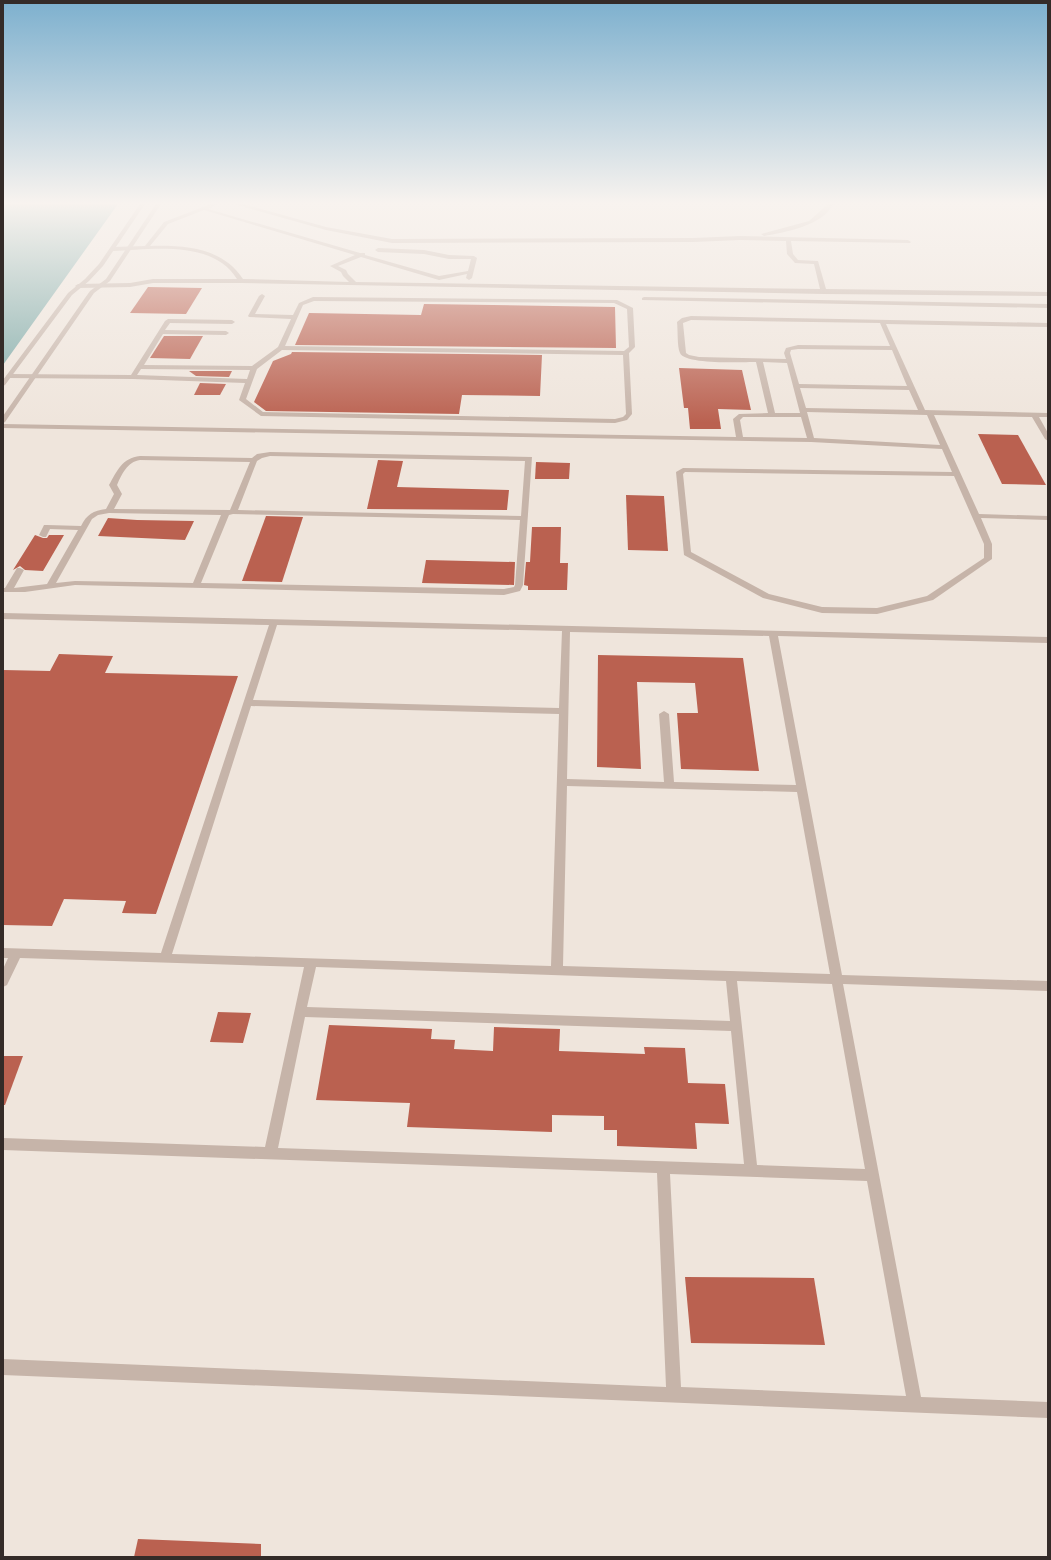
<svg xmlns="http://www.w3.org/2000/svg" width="1051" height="1560" viewBox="0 0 1051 1560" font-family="Ubuntu,sans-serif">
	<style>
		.water { fill: #7eaaa8 }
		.building { fill: #ba6150 }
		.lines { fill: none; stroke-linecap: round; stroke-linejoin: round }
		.service { fill: #c6b4a9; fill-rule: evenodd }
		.tertiary { fill: #c6b4a9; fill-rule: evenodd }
	</style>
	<rect width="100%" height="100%" fill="#efe5dc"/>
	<polygon class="water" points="3,204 118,204 3,365"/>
	<g class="building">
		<polygon points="148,287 202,288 186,314 130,313"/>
		<polygon points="424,304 615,307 616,348 295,345 309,313 421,315"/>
		<polygon points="164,336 203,336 190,359 150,358"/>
		<polygon points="292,352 542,355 540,396 462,395 459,414 266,411 254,402 273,361 291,354"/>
		<polygon points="679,368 742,370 751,410 718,409 721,429 690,429 688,408 684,408"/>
		<polygon points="189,371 232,371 229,377 196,376"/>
		<polygon points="200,383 226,384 220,395 194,395"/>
		<polygon points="978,434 1018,435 1046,485 1002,484"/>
		<polygon points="378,460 403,461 397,487 509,490 507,510 367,509"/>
		<polygon points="536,462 570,463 569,479 535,479"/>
		<polygon points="626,495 664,496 668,551 628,550"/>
		<polygon points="266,516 303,517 282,582 242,581"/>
		<polygon points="108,518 137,520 194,521 185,540 98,536"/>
		<polygon points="532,527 561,527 560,563 568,563 567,590 528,590 528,586 524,585 526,562 530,562"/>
		<polygon points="35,535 43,538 47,538 49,535 64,535 43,571 25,570 20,566 13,570"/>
		<polygon points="426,560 515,562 514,585 422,583"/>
		<polygon points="59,654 113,656 105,673 238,676 156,914 122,913 126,901 64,899 52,926 3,925 3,670 50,671"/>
		<polygon points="598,655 743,658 759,771 681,769 677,713 698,713 695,683 637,682 641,769 597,767"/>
		<polygon points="218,1012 251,1013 243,1043 210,1042"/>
		<polygon points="329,1025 432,1029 431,1039 455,1040 454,1049 493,1051 494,1027 560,1029 559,1051 645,1054 644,1047 685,1048 688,1083 725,1084 729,1124 695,1123 697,1149 617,1146 617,1130 604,1130 604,1116 552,1115 552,1132 407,1127 410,1103 316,1100"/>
		<polygon points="3,1056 23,1056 5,1105 3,1105"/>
		<polygon points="685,1277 814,1278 825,1345 691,1343"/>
		<polygon points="138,1539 261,1544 261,1557 134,1557"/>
	</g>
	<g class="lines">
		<g class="service">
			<path d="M211,204H218L208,209L360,253H365V255L439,276L468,271L471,259H449L424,254L378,252L375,250L378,248L424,250L449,255L474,256L477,258L472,278L469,280L466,278L467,274L439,280L361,257L338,266L346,270L348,274L356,282L820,289L814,264L795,263L787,254L786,241L740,240L693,242L392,243L326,230L234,204H243L326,227L392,239L693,238L740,236L908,240L911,242L910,243L791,241L793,254L798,260L818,261L826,289L1048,292V296L824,294L241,283H153L130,287L78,288L75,286L78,284L130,283L153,279H237C213,240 153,249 113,251L110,249L113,247L145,246L164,222ZM204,210L355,255L330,266L341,272L343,276L349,282L243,279C223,248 185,245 150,246L168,224Z"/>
			<path d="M828,204H833C823,226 785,232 764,236L761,234L809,221Z"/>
			<path d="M262,294L265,296L255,314L293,315L299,303L313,297L617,300L633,308L635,347L629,353L632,414L627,420L615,423L261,416L239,400L245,383L133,379L9,378L6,376L9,374L131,375L165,321L168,319L232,320L235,322L232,324L170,323L165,330L226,331L229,333L226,335L163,334L144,365L252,366L278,347L291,319L249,317L248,316L259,296ZM314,301L614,303L627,309L629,347L624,351L285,346L303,305ZM282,350L623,355L626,414L623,417L615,419L263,412L246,399L257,369ZM141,369L250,370L247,379L137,375Z"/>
			<polygon points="644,297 1048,304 1048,308 642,300 642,298"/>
			<path d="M691,316L1048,323V327L886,324L925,410L1048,413V417H1039L1048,433V441L1045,439L1032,417L934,415L979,514L1048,516V520L981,518L992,544V559L933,600L877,614L822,613L763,598L684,555L676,472L683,468L952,472L942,449L811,442L3,428V424L736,437L733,419L739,414L768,413L756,362C743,362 685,365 680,353C677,347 678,330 677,322L682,318ZM691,320L880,323L890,346L798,345L786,348L784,353L786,359L699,357L689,355L686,353L683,323ZM798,349L892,350L907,386L799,384L790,353L791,350ZM763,362L787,363L800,413H775ZM800,388L909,390L918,410L806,408ZM807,412L927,415L940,445L814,438ZM743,417H801L807,438L743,437L740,420ZM685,472L954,476L984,544V558L927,596L877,608L822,607L769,594L691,552L683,474Z"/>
			<path d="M270,452L532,457L523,585L520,591L504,595L75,585L25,592H3V588H5L17,568H20L24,570L14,588L47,584L78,530L50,529L46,537H43L39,535L44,525H47L81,526C87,514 93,511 106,509L114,494L109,485C117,471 122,458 140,456L252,458L257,454ZM270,456L525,461L521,516L238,510L257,461L262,458ZM140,460L250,462L230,510L114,509L122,494L117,485C122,474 127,462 140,460ZM109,513L221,515L193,583L75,581L56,583L92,519L98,515ZM233,514L520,520L515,585L514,587L504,589L201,583L229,515Z"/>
			<path d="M3,613L1048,637V643L778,636L842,975L1048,981V991L843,984L921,1397L1048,1402V1418L3,1375V1359L666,1387L657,1173L3,1150V1138L265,1147L304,967L20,958L7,985L3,987V969L8,958H3V948L161,953L269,625L3,619ZM277,625L562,631L559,708L253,700ZM570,632L769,636L796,785L674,782L669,714L664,711L659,714L664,782L567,779ZM251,706L559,714L551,966L172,954ZM567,786L797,792L830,974L563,966ZM316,967L726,981L730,1021L307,1007ZM737,981L832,984L865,1169L757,1165ZM305,1017L731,1031L744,1164L278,1148ZM670,1174L867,1181L906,1396L681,1387Z"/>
		</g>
		<g class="tertiary">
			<polygon points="140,204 145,204 103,266 89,281 72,295 5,385 3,386 3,380 68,293 85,279 99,264"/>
			<polygon points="156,204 161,204 110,281 94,293 5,422 3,423 3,416 85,298 90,291 106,279"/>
		</g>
	</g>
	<linearGradient id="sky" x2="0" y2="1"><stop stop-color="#7db0ce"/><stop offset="0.48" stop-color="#f8f3ef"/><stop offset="1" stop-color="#f8f3ef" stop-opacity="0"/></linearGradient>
	<rect width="1051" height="423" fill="url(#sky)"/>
	<rect width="1051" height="1560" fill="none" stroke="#342b28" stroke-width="8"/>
</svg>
